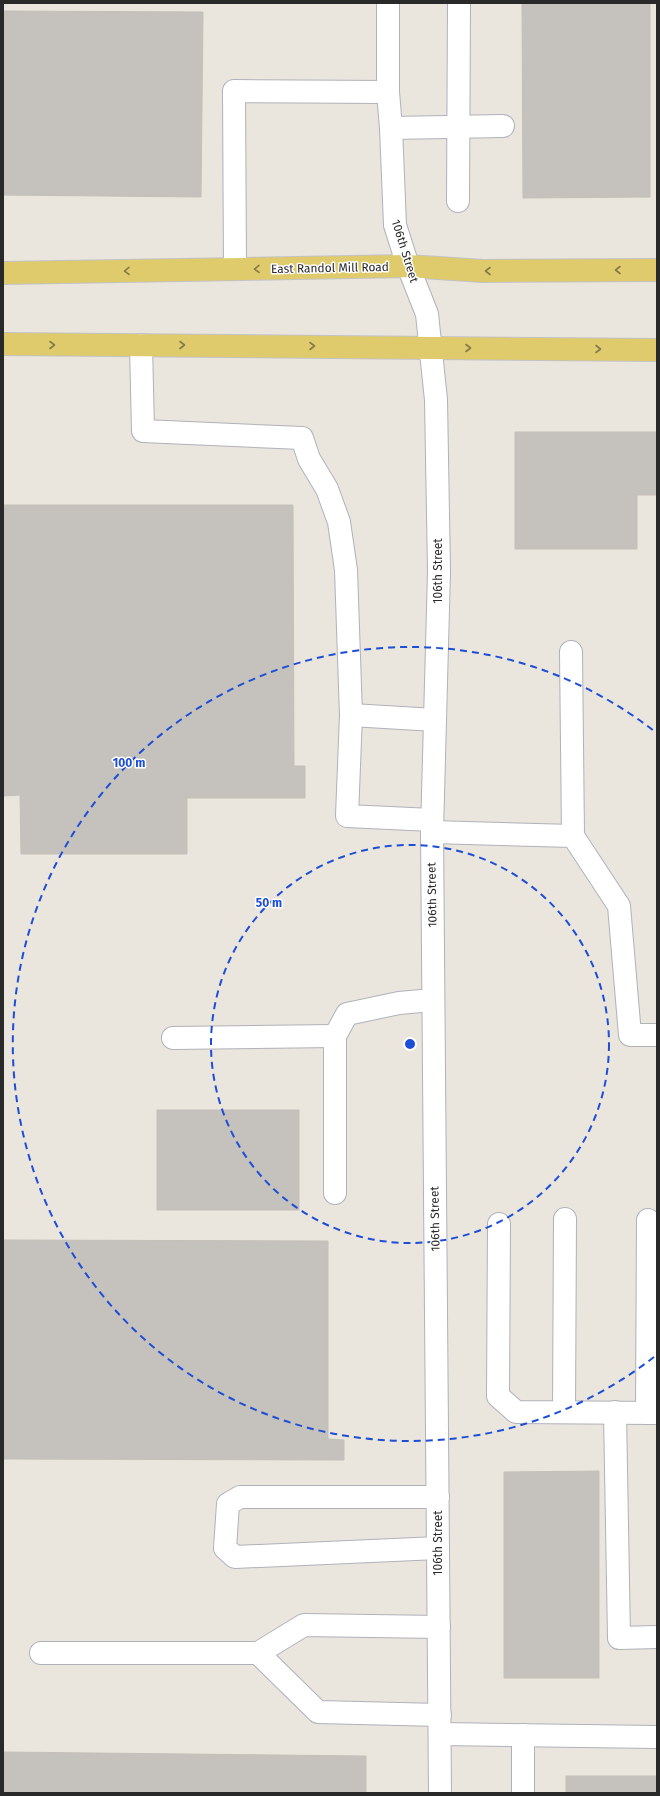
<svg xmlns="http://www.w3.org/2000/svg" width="660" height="1796" viewBox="0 0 660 1796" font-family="'Fira Sans',sans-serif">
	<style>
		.building { fill: #c5c1bc; stroke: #c5c0b7 }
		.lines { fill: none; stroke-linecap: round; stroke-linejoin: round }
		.minor-casing { stroke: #b0b2bb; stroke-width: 24 }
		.major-casing { stroke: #c3c3c3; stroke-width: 24 }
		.minor { stroke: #fff; stroke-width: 22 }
		.major { stroke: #dfcb6c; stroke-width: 22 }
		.oneway { stroke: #847a4a }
		.ring { fill: none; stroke: #1d4ed8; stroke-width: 2; stroke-dasharray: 7 5 }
		.labels { text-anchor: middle; stroke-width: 3; stroke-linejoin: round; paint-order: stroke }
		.street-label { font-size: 12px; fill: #292929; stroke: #fff }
		.centre { fill: #1d4ed8; stroke: #fff; stroke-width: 2 }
		.ring-label { font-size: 12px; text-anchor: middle; font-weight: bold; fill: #1d4ed8; stroke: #fff; stroke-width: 3; stroke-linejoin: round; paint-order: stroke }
	</style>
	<rect width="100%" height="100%" fill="#eae5dd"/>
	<g class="building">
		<polygon points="522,3 650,3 650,197 523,198"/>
		<polygon points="4,11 203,12 201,197 3,195"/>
		<polygon points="515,432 657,432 657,495 637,495 637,549 515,549"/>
		<polygon points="3,505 293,505 294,766 305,766 305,798 187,798 187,854 21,854 20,795 3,796"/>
		<rect x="157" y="1110" width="142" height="100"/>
		<polygon points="3,1240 328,1241 328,1439 344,1440 344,1460 3,1459"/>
		<polygon points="599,1471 599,1678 504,1678 504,1472"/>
		<polygon points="3,1752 366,1756 366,1793 3,1793"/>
		<rect x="566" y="1776" width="91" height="17"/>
	</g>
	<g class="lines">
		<g class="minor-casing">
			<g id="minor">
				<polyline points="388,3 388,92 391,128 395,225 408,266 427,314 436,400 439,571 432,832 440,1793"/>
				<polyline points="391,128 503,126"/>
				<polyline points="458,201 459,3"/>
				<polyline points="235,269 234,91 388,92"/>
				<polyline points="141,345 143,431 302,438 309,459 327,489 339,522 346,570 351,715 347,816 432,820"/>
				<polyline points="571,652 573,836"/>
				<polyline points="351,715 435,720"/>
				<polyline points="432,832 573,836 619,906 630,1035 657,1035"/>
				<polyline points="173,1038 335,1036"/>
				<polyline points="335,1193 335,1036 347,1014 399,1003 433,1000"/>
				<polyline points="499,1224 498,1396 516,1412 657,1413"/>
				<polyline points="564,1412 565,1219"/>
				<polyline points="615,1412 619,1638 657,1637"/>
				<polyline points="647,1413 648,1220"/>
				<polyline points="438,1497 240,1497 228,1504 225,1548 235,1557 438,1548"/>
				<polyline points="41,1653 258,1653 318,1712 440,1715"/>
				<polyline points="258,1653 304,1625 439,1627"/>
				<polyline points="440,1734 657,1737"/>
				<polyline points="523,1793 523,1735"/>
			</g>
		</g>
		<g class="major-casing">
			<g id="major">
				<polyline points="3,273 408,266 483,271 657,270"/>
				<polyline points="3,344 657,350"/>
			</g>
		</g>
		<use href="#minor" class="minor"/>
		<use href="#major" class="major"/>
	</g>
	<defs><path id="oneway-chevron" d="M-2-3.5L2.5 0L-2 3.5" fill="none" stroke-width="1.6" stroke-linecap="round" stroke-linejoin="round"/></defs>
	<g class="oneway">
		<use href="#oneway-chevron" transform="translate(257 269) rotate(179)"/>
		<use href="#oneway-chevron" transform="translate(618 270) rotate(180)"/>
		<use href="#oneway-chevron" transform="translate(127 271) rotate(179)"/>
		<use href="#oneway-chevron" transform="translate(488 271) rotate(-180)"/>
		<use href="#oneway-chevron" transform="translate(52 345)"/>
		<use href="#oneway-chevron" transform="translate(182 345)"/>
		<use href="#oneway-chevron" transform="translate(312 346)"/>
		<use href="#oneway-chevron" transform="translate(468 348)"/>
		<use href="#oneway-chevron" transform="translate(598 349)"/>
	</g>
	<g class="ring">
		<circle cx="410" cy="1044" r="199"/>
		<path d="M654 1357A397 397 0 1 1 654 731"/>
	</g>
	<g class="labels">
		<g class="street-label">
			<text transform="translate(405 251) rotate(73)" y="4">106th Street</text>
			<text transform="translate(330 268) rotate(-1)" y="4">East Randol Mill Road</text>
			<text transform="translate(438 571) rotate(-90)" y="4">106th Street</text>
			<text transform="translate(432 895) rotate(-91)" y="4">106th Street</text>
			<text transform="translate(435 1219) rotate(-91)" y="4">106th Street</text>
			<text transform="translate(438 1543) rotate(-90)" y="4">106th Street</text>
		</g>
	</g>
	<circle cx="410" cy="1044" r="6" class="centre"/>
	<g class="ring-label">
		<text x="129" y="767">100 m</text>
		<text x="269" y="907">50 m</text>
	</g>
	<rect width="660" height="1796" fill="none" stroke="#292929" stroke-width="8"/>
</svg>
